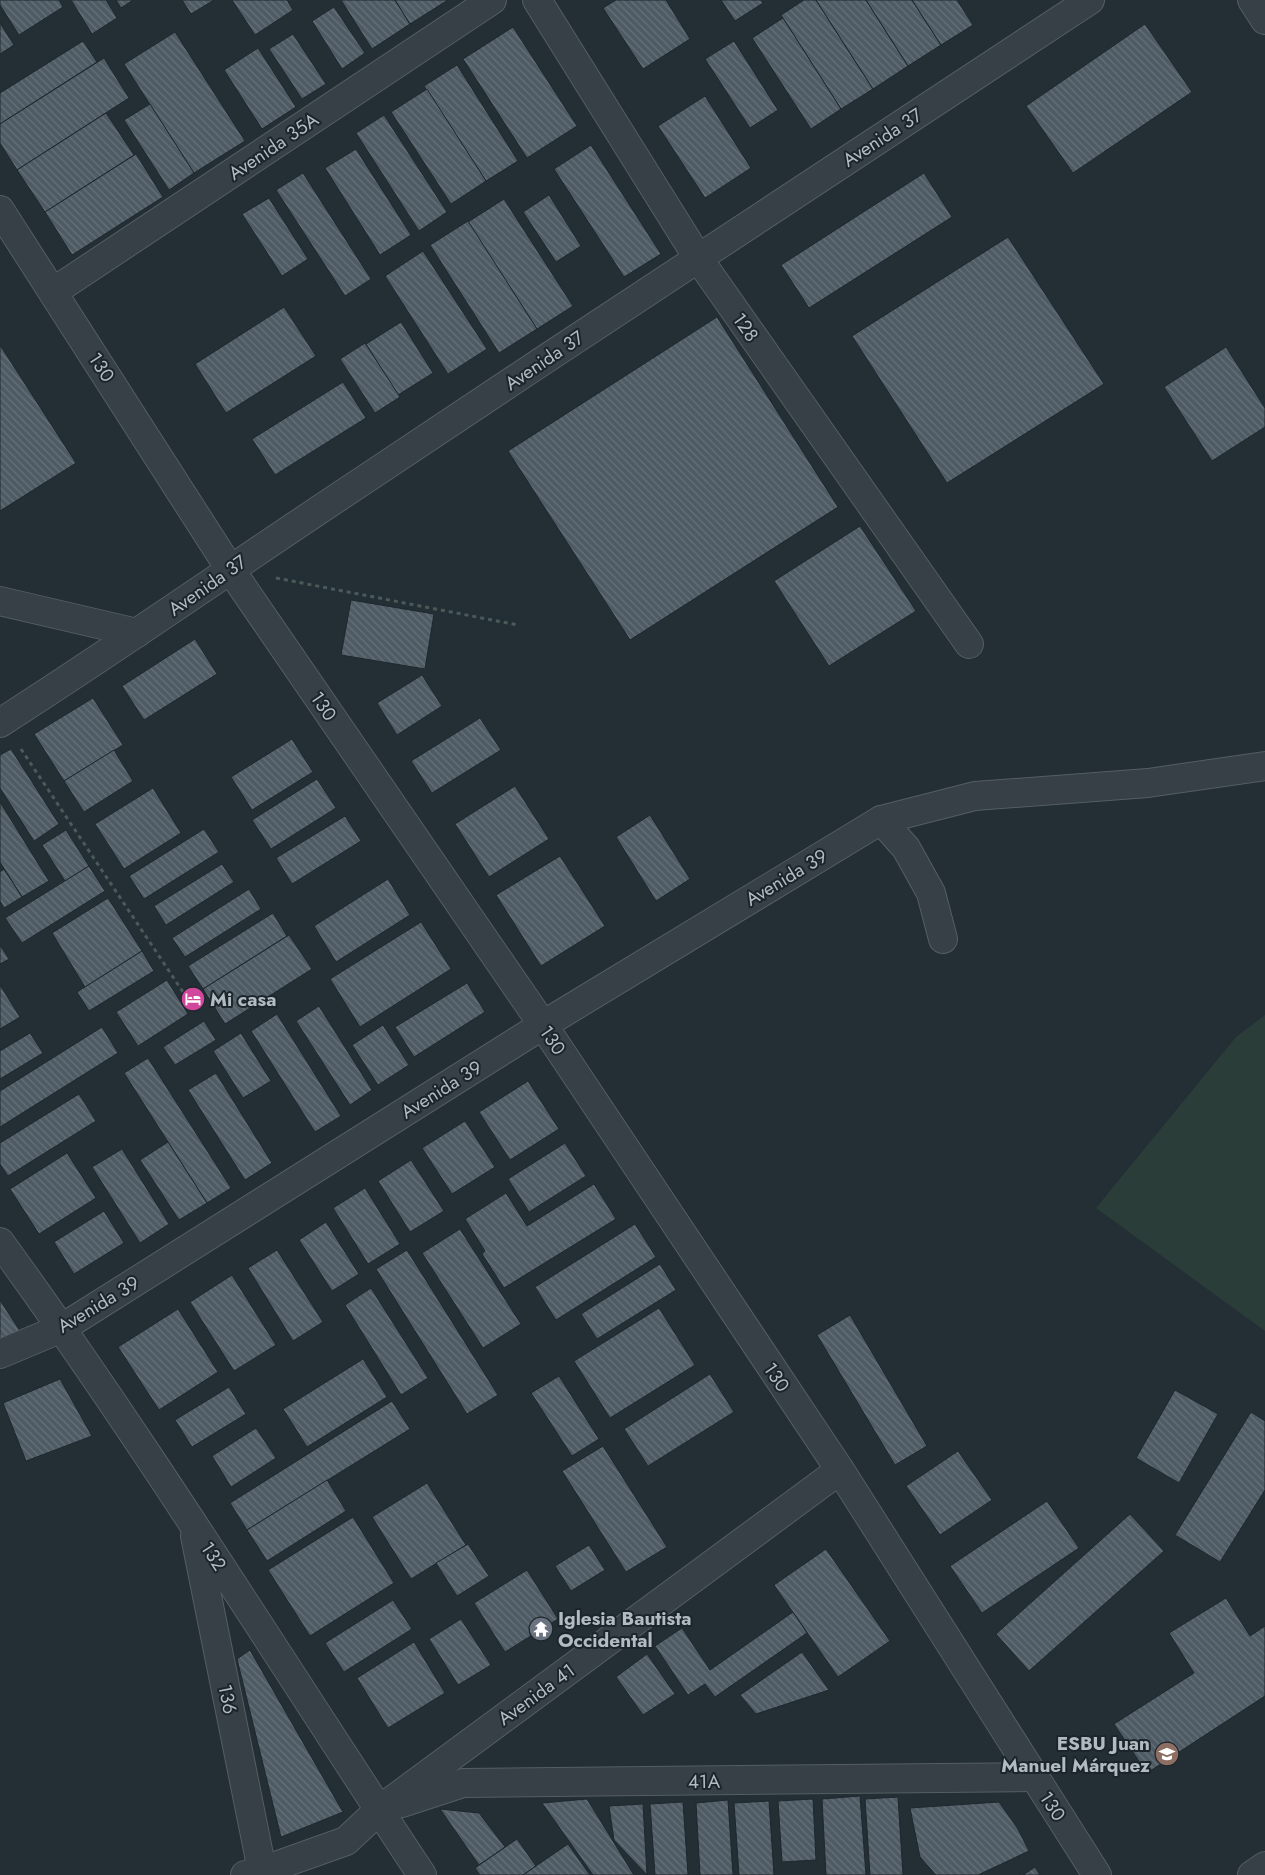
<svg xmlns="http://www.w3.org/2000/svg" width="1265" height="1875" viewBox="0 0 1265 1875" font-family="Jost,sans-serif">
	<style>
		.pitch { fill: #2b3d39 }
		.building { fill: url(#building-back-hatch); stroke: #1e272d }
		.lines { fill: none; stroke-linecap: round; stroke-linejoin: round }
		.minor-casing { stroke: #545e64; stroke-width: 30 }
		.path { stroke: #4a5a59; stroke-width: 3; stroke-dasharray: 4 4; stroke-linecap: butt }
		.minor { stroke: #364046; stroke-width: 28 }
		.labels { text-anchor: middle; stroke-width: 4; stroke-linejoin: round; paint-order: stroke }
		.street-label { font-size: 19px; fill: #b1bbc2; stroke: #1c252b }
		.poi-label { font-size: 19px; font-weight: bold; fill: #b1bbc2; stroke: #1c252b; text-anchor: start }
	</style>
	<defs>
		<pattern id="building-back-hatch" width="6" height="6" patternUnits="userSpaceOnUse" patternTransform="scale(1.25)"><rect width="6" height="6" fill="#4f5b64"/><path d="M-1 5l2 2M0 0l6 6M5-1l2 2" fill="none" stroke="#667179"/></pattern>
	</defs>
	<rect width="100%" height="100%" fill="#232e35"/>
	<polygon class="pitch" points="1265,1015 1265,1331 1096,1208 1236,1037"/>
	<g class="building">
		<polygon points="0,0 59,0 63,7 19,35 0,5"/>
		<polygon points="71,0 106,0 117,18 92,34"/>
		<polygon points="116,0 133,0 121,8"/>
		<polygon points="182,0 214,0 191,14"/>
		<polygon points="232,0 287,0 293,10 255,35"/>
		<polygon points="341,0 395,0 410,24 372,49"/>
		<polygon points="395,0 448,0 410,24"/>
		<polygon points="616,0 666,0 690,39 643,69 603,8"/>
		<polygon points="721,0 761,0 763,3 735,21"/>
		<polygon points="804,0 816,0 873,89 841,109 781,15"/>
		<polygon points="816,0 866,0 908,66 873,89"/>
		<polygon points="866,0 912,0 941,45 908,66"/>
		<polygon points="912,0 957,0 973,25 941,45"/>
		<polygon points="334,7 365,53 342,69 312,21"/>
		<polygon points="783,18 841,109 811,129 752,38"/>
		<polygon points="0,23 14,45 0,54"/>
		<polygon points="1145,24 1192,92 1073,173 1026,106"/>
		<polygon points="513,27 577,126 527,158 463,59"/>
		<polygon points="175,32 245,141 194,173 124,64"/>
		<polygon points="293,34 326,84 302,99 269,49"/>
		<polygon points="83,41 97,62 0,124 0,93"/>
		<polygon points="734,41 778,110 750,128 705,59"/>
		<polygon points="258,48 296,107 262,129 224,70"/>
		<polygon points="104,58 129,98 17,170 0,143 0,124"/>
		<polygon points="457,65 518,161 486,181 424,86"/>
		<polygon points="427,89 486,181 451,204 391,112"/>
		<polygon points="705,96 751,168 705,198 658,126"/>
		<polygon points="150,104 194,173 169,190 124,120"/>
		<polygon points="106,113 134,155 45,212 17,170"/>
		<polygon points="384,115 447,212 419,231 356,133"/>
		<polygon points="591,145 661,254 624,277 554,169"/>
		<polygon points="356,149 411,235 380,255 325,168"/>
		<polygon points="136,154 163,197 72,255 45,212"/>
		<polygon points="303,173 371,279 345,296 276,190"/>
		<polygon points="924,173 952,217 809,308 781,265"/>
		<polygon points="549,195 581,246 556,262 523,212"/>
		<polygon points="269,198 308,259 282,276 242,214"/>
		<polygon points="504,199 573,306 537,329 468,222"/>
		<polygon points="468,221 537,329 499,353 430,245"/>
		<polygon points="1008,237 1104,384 947,483 852,336"/>
		<polygon points="423,251 487,349 448,374 385,276"/>
		<polygon points="284,307 316,356 226,413 195,364"/>
		<polygon points="717,317 838,507 630,640 508,451"/>
		<polygon points="401,322 433,373 398,395 366,344"/>
		<polygon points="365,343 400,397 375,413 340,359"/>
		<polygon points="0,345 76,463 0,511"/>
		<polygon points="1226,347 1265,408 1265,427 1212,461 1164,387"/>
		<polygon points="343,382 366,418 275,475 252,439"/>
		<polygon points="860,526 916,611 829,666 774,581"/>
		<polygon points="351,600 434,614 425,669 341,655"/>
		<polygon points="195,639 217,674 144,720 122,686"/>
		<polygon points="422,675 442,706 397,735 377,703"/>
		<polygon points="93,698 123,745 64,781 34,734"/>
		<polygon points="480,718 501,750 432,793 411,761"/>
		<polygon points="292,739 313,772 252,810 231,777"/>
		<polygon points="11,749 59,824 34,841 0,788 0,755"/>
		<polygon points="114,750 133,781 84,812 64,781"/>
		<polygon points="317,779 336,808 271,849 252,820"/>
		<polygon points="515,786 549,839 489,877 455,824"/>
		<polygon points="153,788 181,833 124,869 95,824"/>
		<polygon points="0,802 49,881 22,897 0,862"/>
		<polygon points="650,815 690,879 656,901 616,837"/>
		<polygon points="345,816 361,841 292,884 276,858"/>
		<polygon points="204,829 219,852 144,899 129,876"/>
		<polygon points="66,830 89,866 65,881 42,845"/>
		<polygon points="560,856 605,926 541,966 496,895"/>
		<polygon points="222,864 234,882 166,925 154,906"/>
		<polygon points="89,866 105,891 22,943 5,918"/>
		<polygon points="4,869 22,897 4,908 0,901 0,872"/>
		<polygon points="388,879 410,915 336,962 314,926"/>
		<polygon points="249,889 261,909 185,957 172,938"/>
		<polygon points="108,898 142,951 85,987 52,933"/>
		<polygon points="273,913 287,936 203,989 188,966"/>
		<polygon points="421,922 451,969 360,1027 330,979"/>
		<polygon points="289,935 312,969 225,1024 203,989"/>
		<polygon points="0,945 9,959 0,964"/>
		<polygon points="142,951 154,971 89,1011 77,992"/>
		<polygon points="167,980 188,1014 138,1046 116,1012"/>
		<polygon points="467,983 485,1012 414,1057 395,1027"/>
		<polygon points="0,985 20,1017 0,1029"/>
		<polygon points="319,1006 372,1090 350,1105 296,1021"/>
		<polygon points="277,1014 341,1116 315,1132 251,1031"/>
		<polygon points="204,1021 216,1040 175,1065 163,1047"/>
		<polygon points="383,1025 409,1065 378,1085 352,1045"/>
		<polygon points="102,1027 118,1053 0,1127 0,1091"/>
		<polygon points="30,1033 43,1053 0,1079 0,1051"/>
		<polygon points="241,1033 271,1081 243,1098 213,1051"/>
		<polygon points="148,1058 231,1188 207,1203 124,1073"/>
		<polygon points="216,1073 272,1163 245,1180 188,1090"/>
		<polygon points="528,1081 559,1129 510,1160 479,1112"/>
		<polygon points="79,1094 96,1121 8,1176 0,1164 0,1143"/>
		<polygon points="465,1121 495,1167 452,1194 422,1148"/>
		<polygon points="168,1142 207,1203 179,1220 140,1160"/>
		<polygon points="565,1143 586,1176 529,1212 508,1179"/>
		<polygon points="122,1149 169,1224 140,1243 92,1167"/>
		<polygon points="67,1153 96,1198 39,1234 10,1189"/>
		<polygon points="411,1160 444,1211 410,1232 378,1181"/>
		<polygon points="594,1184 616,1219 504,1288 482,1254 485,1251 465,1219 506,1193 527,1226"/>
		<polygon points="365,1188 400,1244 368,1264 333,1208"/>
		<polygon points="104,1211 124,1243 74,1274 54,1242"/>
		<polygon points="326,1222 359,1274 332,1291 299,1240"/>
		<polygon points="635,1224 656,1257 556,1320 535,1287"/>
		<polygon points="460,1229 521,1324 483,1348 422,1253"/>
		<polygon points="277,1250 323,1322 293,1341 248,1268"/>
		<polygon points="407,1250 498,1395 467,1414 376,1269"/>
		<polygon points="660,1264 676,1290 597,1339 581,1314"/>
		<polygon points="232,1275 276,1345 234,1371 190,1302"/>
		<polygon points="371,1288 428,1378 401,1395 345,1305"/>
		<polygon points="0,1300 20,1331 0,1340"/>
		<polygon points="659,1308 695,1365 610,1418 574,1361"/>
		<polygon points="178,1309 218,1372 159,1410 118,1347"/>
		<polygon points="850,1315 927,1446 895,1465 817,1335"/>
		<polygon points="363,1359 387,1397 307,1447 283,1409"/>
		<polygon points="710,1374 734,1412 648,1466 624,1429"/>
		<polygon points="559,1376 599,1439 572,1456 531,1393"/>
		<polygon points="60,1379 92,1436 26,1461 3,1403"/>
		<polygon points="229,1387 246,1414 192,1447 175,1420"/>
		<polygon points="1175,1390 1218,1414 1179,1483 1136,1458"/>
		<polygon points="392,1401 410,1429 247,1530 230,1503"/>
		<polygon points="1251,1412 1265,1421 1265,1490 1220,1562 1175,1535"/>
		<polygon points="256,1428 276,1458 231,1487 212,1456"/>
		<polygon points="603,1446 667,1547 626,1572 562,1471"/>
		<polygon points="958,1451 992,1500 940,1535 906,1486"/>
		<polygon points="327,1480 346,1511 267,1561 247,1530"/>
		<polygon points="427,1483 466,1545 411,1579 372,1517"/>
		<polygon points="1047,1501 1079,1548 982,1613 950,1566"/>
		<polygon points="1130,1514 1164,1551 1029,1671 996,1634"/>
		<polygon points="353,1517 394,1583 310,1636 268,1570"/>
		<polygon points="468,1544 489,1576 457,1596 436,1563"/>
		<polygon points="589,1545 605,1570 571,1591 555,1566"/>
		<polygon points="826,1549 890,1641 838,1677 774,1585"/>
		<polygon points="527,1570 558,1619 505,1652 474,1603"/>
		<polygon points="1226,1598 1250,1636 1265,1626 1265,1696 1147,1773 1114,1724 1194,1673 1169,1633"/>
		<polygon points="393,1600 412,1629 344,1672 325,1643"/>
		<polygon points="793,1612 807,1633 715,1697 705,1684 688,1695 655,1646 682,1628 710,1670"/>
		<polygon points="461,1619 491,1665 458,1685 429,1639"/>
		<polygon points="414,1642 445,1693 388,1728 357,1678"/>
		<polygon points="250,1650 343,1812 281,1837 237,1659"/>
		<polygon points="802,1652 829,1690 756,1714 740,1695"/>
		<polygon points="647,1654 675,1694 643,1715 616,1677"/>
		<polygon points="860,1796 866,1875 826,1875 822,1799"/>
		<polygon points="898,1797 903,1875 870,1875 865,1799"/>
		<polygon points="587,1799 634,1875 593,1875 542,1803"/>
		<polygon points="813,1799 816,1860 782,1862 778,1801"/>
		<polygon points="728,1800 733,1875 700,1875 696,1803"/>
		<polygon points="769,1801 774,1875 739,1875 734,1803"/>
		<polygon points="683,1802 688,1875 655,1875 650,1804"/>
		<polygon points="999,1802 1018,1829 1029,1851 978,1875 936,1875 920,1857 910,1808"/>
		<polygon points="643,1804 647,1875 614,1840 609,1806"/>
		<polygon points="440,1809 479,1813 505,1847 479,1865"/>
		<polygon points="517,1839 536,1866 523,1875 480,1875 475,1868"/>
		<polygon points="568,1844 590,1875 523,1875 536,1866"/>
		<polygon points="1035,1867 1040,1875 1023,1875"/>
	</g>
	<g class="lines">
		<g class="minor-casing">
			<g id="minor">
				<polyline points="537,0 698,258 969,644"/>
				<polyline points="1252,0 1265,20"/>
				<polyline points="0,210 230,569 543,1025 840,1470 1097,1875"/>
				<polyline points="53,292 492,0"/>
				<polyline points="0,601 137,633"/>
				<path d="M0,723C122,645 240,562 361,482C603,320 846,160 1090,0"/>
				<polyline points="881,820 906,848 931,893 943,939"/>
				<path d="M0,1242C149,1447 282,1664 422,1875"/>
				<polyline points="0,1354 62,1328 543,1025 881,820 975,796 1148,783 1265,766"/>
				<polyline points="195,1536 263,1875"/>
				<polyline points="402,1803 463,1783 1034,1777"/>
				<polyline points="245,1875 262,1871 346,1841 379,1810 840,1470"/>
				<polyline points="1252,1875 1265,1866"/>
			</g>
		</g>
		<g class="path">
			<polyline points="276,578 518,625"/>
			<polyline points="21,749 193,1007"/>
		</g>
		<use href="#minor" class="minor"/>
	</g>
	<defs>
		<g id="hotel-disc" transform="scale(1.25)"><circle r="9.5" fill="#d1479c" stroke="#1c252b"/><path d="M-6-4.5h1.5V1H6V5H4.5V3h-9V5H-6ZM-4 0a1.8 1.8 0 1 1 3.6 0ZM.5 0V-2.5h3Q6-2.5 6 0Z" fill="#fff"/></g>
		<g id="temple-disc" transform="scale(1.25)"><circle r="9.5" fill="#6b7280" stroke="#1c252b"/><path d="M0-6L5-2H3V0L6.5 2.5H4V6H1.5V3h-3V6H-4V2.5H-6.5L-3 0V-2H-5Z" fill="#fff"/></g>
		<g id="school-disc" transform="scale(1.25)"><circle r="9.5" fill="#8d6e63" stroke="#1c252b"/><path d="M0-5L7-2L0 1L-7-2ZM-4 1L0 2.5L4 1V4Q0 6-4 4Z" fill="#fff"/></g>
	</defs>
	<g fill-rule="evenodd">
		<use href="#hotel-disc" x="193" y="999"/>
		<use href="#temple-disc" x="541" y="1629"/>
		<use href="#school-disc" x="1167" y="1754"/>
	</g>
	<g class="labels">
		<g class="street-label">
			<text transform="translate(882 137) rotate(-33)" y="7">Avenida 37</text>
			<text transform="translate(273 146) rotate(-34)" y="7">Avenida 35A</text>
			<text transform="translate(746 327) rotate(55)" y="7">128</text>
			<text transform="translate(544 360) rotate(-34)" y="7">Avenida 37</text>
			<text transform="translate(102 367) rotate(57)" y="7">130</text>
			<text transform="translate(207 585) rotate(-35)" y="7">Avenida 37</text>
			<text transform="translate(324 706) rotate(56)" y="7">130</text>
			<text transform="translate(786 877) rotate(-31)" y="7">Avenida 39</text>
			<text transform="translate(553 1040) rotate(56)" y="7">130</text>
			<text transform="translate(441 1089) rotate(-32)" y="7">Avenida 39</text>
			<text transform="translate(98 1304) rotate(-31)" y="7">Avenida 39</text>
			<text transform="translate(777 1377) rotate(56)" y="7">130</text>
			<text transform="translate(214 1556) rotate(57)" y="7">132</text>
			<text transform="translate(536 1694) rotate(-36)" y="7">Avenida 41</text>
			<text transform="translate(228 1699) rotate(79)" y="7">136</text>
			<text transform="translate(704 1781) rotate(-1)" y="7">41A</text>
			<text transform="translate(1053 1806) rotate(57)" y="7">130</text>
		</g>
		<g class="poi-label">
			<text x="210" y="1006">Mi casa</text>
			<text x="558" y="1625">Iglesia Bautista<tspan x="558" dy="22">Occidental</tspan></text>
			<text x="1150" y="1750" text-anchor="end">ESBU Juan<tspan x="1150" dy="22">Manuel Márquez</tspan></text>
		</g>
	</g>
</svg>
